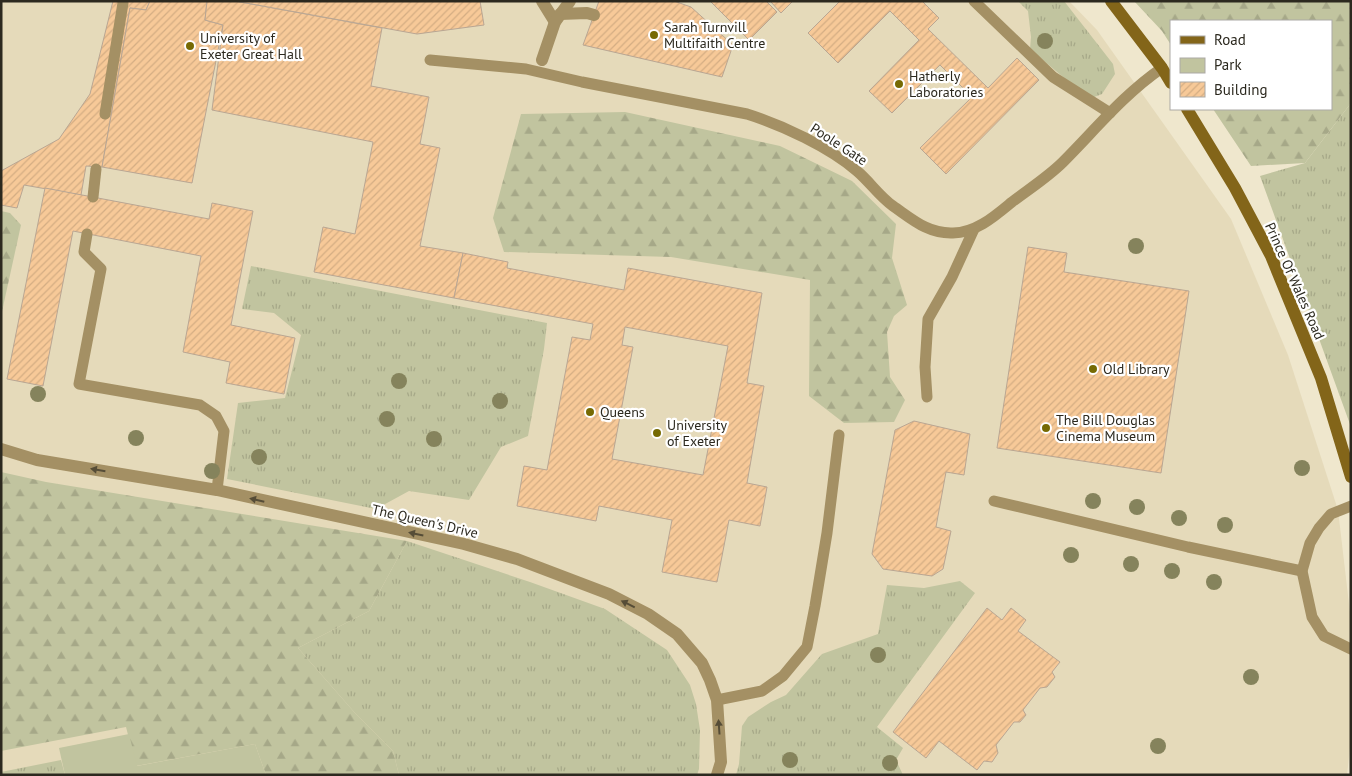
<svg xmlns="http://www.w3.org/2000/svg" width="1352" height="776" viewBox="0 0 1352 776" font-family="'PT Sans',sans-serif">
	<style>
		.built { fill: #e5daba }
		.grass { fill: url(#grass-tufts) }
		.forest { fill: url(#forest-firs) }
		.green { fill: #c1c49f }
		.building { fill: url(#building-hatch); stroke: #b9a693; fill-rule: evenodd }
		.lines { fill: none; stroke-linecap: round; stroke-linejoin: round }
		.lane { stroke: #a49064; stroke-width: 11 }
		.street { stroke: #a49064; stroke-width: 12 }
		.secondary { stroke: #836519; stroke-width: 12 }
		.tree { fill: #85835c }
		.oneway { fill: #564d37 }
		.poi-dot { fill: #766a03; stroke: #fff; stroke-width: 2 }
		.labels { text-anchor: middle; stroke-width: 4.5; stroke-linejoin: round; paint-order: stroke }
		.poi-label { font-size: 14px; fill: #2c291f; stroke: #fff; text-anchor: start }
		.street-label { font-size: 14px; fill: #2c291f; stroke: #fff }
	</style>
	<defs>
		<pattern id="grass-tufts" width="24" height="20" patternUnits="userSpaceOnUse" patternTransform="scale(1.25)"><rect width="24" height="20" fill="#c1c49f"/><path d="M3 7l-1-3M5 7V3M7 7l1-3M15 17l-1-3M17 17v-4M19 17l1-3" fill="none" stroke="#a6a888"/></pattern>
		<pattern id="forest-firs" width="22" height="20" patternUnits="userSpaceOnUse" patternTransform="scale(1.25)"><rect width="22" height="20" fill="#c1c49f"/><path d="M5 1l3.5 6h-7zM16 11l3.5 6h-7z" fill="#a6a888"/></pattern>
		<pattern id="building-hatch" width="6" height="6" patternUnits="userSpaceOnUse" patternTransform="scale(1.25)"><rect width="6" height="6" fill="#f7c998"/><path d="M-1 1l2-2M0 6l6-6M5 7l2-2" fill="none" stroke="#d4ad83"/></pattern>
	</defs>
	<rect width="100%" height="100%" fill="#efe7cd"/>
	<polygon class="built" points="1,1 1069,1 1097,30 1231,219 1288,355 1338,510 1351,621 1351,738 1347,775 1,775"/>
	<g class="grass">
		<polygon points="1018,1 1064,1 1113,64 1115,74 1102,94 1089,99 1030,49 1031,37 1028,11"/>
		<polygon points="1351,103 1351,427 1260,176 1305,163"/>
		<polygon points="251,266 547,323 544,349 528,436 501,447 469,500 409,491 376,509 227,479 238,403 285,398 301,335 274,313 242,309"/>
		<polygon points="407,541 530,582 605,609 667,650 690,685 696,704 700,730 699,769 697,775 399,775 393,751 355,713 298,648 369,611"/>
		<polygon points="960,581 975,593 877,727 903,748 896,760 903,775 736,775 739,764 742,726 748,717 771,702 786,695 822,654 878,634 887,585 924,588"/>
		<polygon points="61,760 65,775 1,775 1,772"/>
	</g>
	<g class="forest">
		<polygon points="1134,1 1351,1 1351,103 1305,163 1251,166 1213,109 1331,109 1331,21 1171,21 1171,45 1162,31"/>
		<polygon points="625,112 780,146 852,181 896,224 892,258 907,305 894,316 887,332 890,377 905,400 894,422 844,423 809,396 810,280 671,257 504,252 493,218 521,114"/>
		<polygon points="1,211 10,213 21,225 1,316"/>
		<polygon points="1,472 46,482 407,541 369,611 298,648 355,713 393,751 399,775 266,775 255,744 136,766 126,727 1,751"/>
	</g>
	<polygon class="green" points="129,734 137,766 255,744 266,775 65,775 59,748"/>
	<g class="building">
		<polygon points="113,1 150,1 146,10 130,8 102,167 86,166 81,195 24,185 17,208 1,205 1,171 59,139 90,94"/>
		<polygon points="150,1 207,1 205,20 223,25 192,183 102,167 130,8 146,10"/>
		<polygon points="207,1 235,1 382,28 371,86 429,97 420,144 440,148 420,246 463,253 454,298 314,272 323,227 355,234 373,142 212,110 223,25 205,20"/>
		<polygon points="235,1 480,1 484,25 417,34"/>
		<polygon points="599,1 674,1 691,7 733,45 722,77 583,45"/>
		<polygon points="710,1 766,1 777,12 749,40"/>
		<polygon points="770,1 793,1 781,13"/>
		<polygon points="840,1 922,1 939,18 928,29 988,88 1017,58 1039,80 946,174 920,148 972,97 940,65 892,113 869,91 919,40 890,11 838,63 808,33"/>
		<polygon points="45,188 209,219 212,203 253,211 231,325 295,338 284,394 226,383 230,362 183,352 201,256 73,231 43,386 7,379"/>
		<polygon points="1028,247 1067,253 1064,272 1189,291 1161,473 997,448"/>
		<path d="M463,253L508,262L507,268L624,290L628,268L762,293L747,383L764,386L747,483L767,487L760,526L729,520L717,582L662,572L672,520L599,506L596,521L517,506L524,466L547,470L572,337L590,340L593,324L454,298ZM625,327L728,346L703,475L612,459L633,347L622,345Z"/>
		<polygon points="914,421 970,434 964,475 946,472 936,527 951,531 943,569 932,576 883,569 872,554 895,430"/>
		<polygon points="987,608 1002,620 1011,608 1026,620 1018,631 1060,662 1052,672 1055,677 1047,687 1040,688 1023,710 1026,715 1020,722 1014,722 996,745 998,753 992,762 984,761 977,770 939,741 926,758 893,732"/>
	</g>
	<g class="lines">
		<g class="lane">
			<polyline points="974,1 1053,77 1110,113"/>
			<path d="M430,60L526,69L582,82L747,114C782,125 829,147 857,171C870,182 879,196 893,206C912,219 928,234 953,233C976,233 995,216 1012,202C1029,189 1048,177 1063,162C1095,130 1124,94 1162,68"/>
			<polyline points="105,114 123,3"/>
			<polyline points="93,197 96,169"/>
			<polyline points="87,234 84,252 101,269 79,384 200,405 216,416 224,431 217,490"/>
			<polyline points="927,397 925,367 928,319 952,277 974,229"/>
			<polyline points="994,501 1188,547 1302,571"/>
			<polyline points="1351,506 1331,514 1319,528 1310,543 1302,571 1312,617 1324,636 1351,649"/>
			<polyline points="717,700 762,691 783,676 807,647 815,606 827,533 839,435"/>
		</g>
		<g class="street">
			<polyline points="542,1 555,22"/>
			<polyline points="560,14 587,13 594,15"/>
			<polyline points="542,60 555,22 570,1"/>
			<polyline points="1,449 37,460 217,490 464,544 517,559 609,594 648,614 677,634 702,663 710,680 717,700 721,762 717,775"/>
		</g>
		<g class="secondary">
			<polyline points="1111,1 1162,68 1171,83"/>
			<polyline points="1187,109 1235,188 1271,256 1321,378 1351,477"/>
		</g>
	</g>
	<g class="tree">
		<circle cx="1045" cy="41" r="8"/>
		<circle cx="1136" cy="246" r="8"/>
		<circle cx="399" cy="381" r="8"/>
		<circle cx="38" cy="394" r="8"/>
		<circle cx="500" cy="401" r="8"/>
		<circle cx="387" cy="419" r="8"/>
		<circle cx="136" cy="438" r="8"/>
		<circle cx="434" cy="439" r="8"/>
		<circle cx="259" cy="457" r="8"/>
		<circle cx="1302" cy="468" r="8"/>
		<circle cx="212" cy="471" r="8"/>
		<circle cx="1093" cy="501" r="8"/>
		<circle cx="1137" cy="507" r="8"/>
		<circle cx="1179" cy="518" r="8"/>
		<circle cx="1225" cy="525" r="8"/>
		<circle cx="1071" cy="555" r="8"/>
		<circle cx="1131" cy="564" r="8"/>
		<circle cx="1172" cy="571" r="8"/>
		<circle cx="1214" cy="582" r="8"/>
		<circle cx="878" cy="655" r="8"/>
		<circle cx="1251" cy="677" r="8"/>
		<circle cx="1158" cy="746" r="8"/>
		<circle cx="790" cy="760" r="8"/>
		<circle cx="890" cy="763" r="8"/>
	</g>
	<defs><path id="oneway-solid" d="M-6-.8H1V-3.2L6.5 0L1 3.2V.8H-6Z" transform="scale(1.25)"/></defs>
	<g class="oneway">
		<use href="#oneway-solid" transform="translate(98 470) rotate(-170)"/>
		<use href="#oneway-solid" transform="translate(257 500) rotate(-167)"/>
		<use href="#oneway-solid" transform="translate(416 534) rotate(-168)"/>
		<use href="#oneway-solid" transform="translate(628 604) rotate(-154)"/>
		<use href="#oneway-solid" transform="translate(719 727) rotate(-94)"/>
	</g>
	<g class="poi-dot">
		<circle cx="654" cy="35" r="5"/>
		<circle cx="190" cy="46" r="5"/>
		<circle cx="899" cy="84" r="5"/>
		<circle cx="1093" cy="369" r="5"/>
		<circle cx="590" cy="412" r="5"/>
		<circle cx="1046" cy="428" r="5"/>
		<circle cx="657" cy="433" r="5"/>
	</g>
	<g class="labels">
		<g class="poi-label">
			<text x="664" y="32">Sarah Turnvill<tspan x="664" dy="16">Multifaith Centre</tspan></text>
			<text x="200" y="43">University of<tspan x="200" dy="16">Exeter Great Hall</tspan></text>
			<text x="909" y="81">Hatherly<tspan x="909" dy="16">Laboratories</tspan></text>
			<text x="1103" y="374">Old Library</text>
			<text x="600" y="417">Queens</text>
			<text x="1056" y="425">The Bill Douglas<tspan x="1056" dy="16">Cinema Museum</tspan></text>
			<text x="667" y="430">University<tspan x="667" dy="16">of Exeter</tspan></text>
		</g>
		<g class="street-label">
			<text transform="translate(839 144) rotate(33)" y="5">Poole Gate</text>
			<text transform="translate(1295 281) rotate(66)" y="5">Prince Of Wales Road</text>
			<text transform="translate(425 521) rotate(13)" y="5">The Queen's Drive</text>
		</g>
	</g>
	<rect width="1352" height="776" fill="none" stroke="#2c291f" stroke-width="5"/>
	<rect x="1170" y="20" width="162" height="90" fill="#ffffff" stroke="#aba9a5"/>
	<rect x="1180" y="36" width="25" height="8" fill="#836519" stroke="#aba9a5"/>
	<text x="1214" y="45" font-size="15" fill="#2c291f">Road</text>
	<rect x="1180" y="58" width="25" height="15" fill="#c1c49f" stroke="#aba9a5"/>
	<text x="1214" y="70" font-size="15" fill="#2c291f">Park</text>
	<rect x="1180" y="82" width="25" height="15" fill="url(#building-hatch)" stroke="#aba9a5"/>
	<text x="1214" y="95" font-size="15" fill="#2c291f">Building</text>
</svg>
